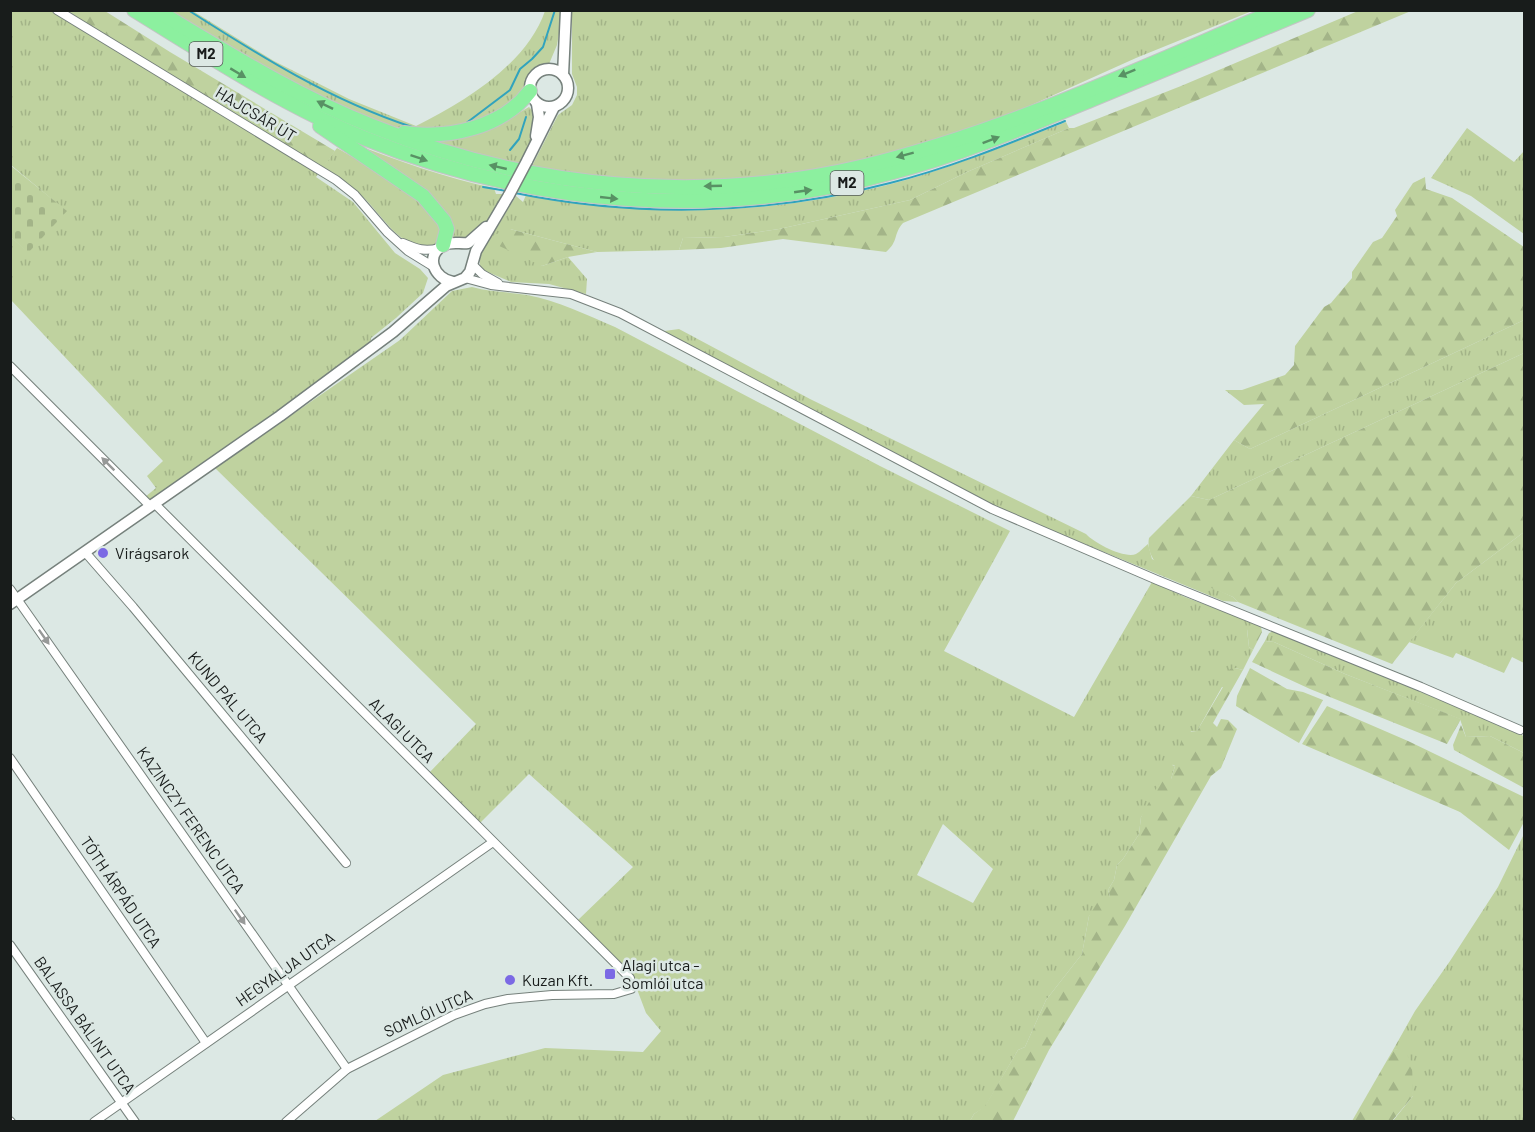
<svg xmlns="http://www.w3.org/2000/svg" width="1535" height="1132" viewBox="0 0 1535 1132" font-family="Barlow,sans-serif">
	<style>
		.grass { fill: url(#grass-tufts); fill-rule: evenodd }
		.forest { fill: url(#forest-firs) }
		.cemetery { fill: url(#cemetery-stones) }
		.lines { fill: none; stroke-linecap: round; stroke-linejoin: round }
		.stream { stroke: #31a3bd; stroke-width: 2 }
		.minor-casing { stroke: #76817c; stroke-width: 10 }
		.tertiary-casing { stroke: #76817c; stroke-width: 13 }
		.trunk-casing { stroke: #c3c4c4; stroke-width: 16 }
		.minor { stroke: #fff; stroke-width: 8 }
		.tertiary { stroke: #fff; stroke-width: 10 }
		.trunk { stroke: #8cf09f; stroke-width: 14 }
		.tertiary-bridge-casing { stroke: #76817c; stroke-width: 13; stroke-linecap: butt }
		.tertiary-bridge { stroke: #fff; stroke-width: 10 }
		.oneway { fill: #589164 }
		.oneway2 { fill: #979998 }
		.poi-dot { fill: #7b69e4; stroke: #dce8e4; stroke-width: 2 }
		.labels { text-anchor: middle; stroke-width: 5; stroke-linejoin: round; paint-order: stroke }
		.shield { fill: #dce8e4; stroke: #535957; stroke-width: 1.5 }
		.shield-label { font-size: 15px; font-weight: bold; fill: #181c1b }
		.street-label { font-size: 16px; fill: #181c1b; stroke: #dce8e4 }
		.poi-label { font-size: 16px; fill: #181c1b; stroke: #dce8e4; text-anchor: start }
	</style>
	<defs>
		<pattern id="grass-tufts" width="24" height="20" patternUnits="userSpaceOnUse" patternTransform="scale(1.5)"><rect width="24" height="20" fill="#bfd29f"/><path d="M3 7l-1-3M5 7V3M7 7l1-3M15 17l-1-3M17 17v-4M19 17l1-3" fill="none" stroke="#a3b488"/></pattern>
		<pattern id="forest-firs" width="22" height="20" patternUnits="userSpaceOnUse" patternTransform="scale(1.5)"><rect width="22" height="20" fill="#bfd29f"/><path d="M5 1l3.5 6h-7zM16 11l3.5 6h-7z" fill="#a3b488"/></pattern>
		<pattern id="cemetery-stones" width="16" height="16" patternUnits="userSpaceOnUse" patternTransform="scale(1.5)"><rect width="16" height="16" fill="#bfd29f"/><path d="M2 7V4a2 2 0 0 1 4 0v3zM10 15v-3a2 2 0 0 1 4 0v3z" fill="#a3b488"/></pattern>
	</defs>
	<rect width="100%" height="100%" fill="#dce8e4"/>
	<g class="grass">
		<path d="M11,11H64L322,168L337,148C358,160 446,209 442,236C441,240 437,244 434,247C398,250 384,216 361,195C349,185 335,177 322,169L316,177L353,202L395,253L420,269L428,278L423,293L396,318L371,338L370,345L152,501L145,497L156,488L147,476L163,461L11,300V237L28,252L66,211L11,165Z"/>
		<path d="M166,11H193L274,61L349,99L416,126C464,102 527,64 545,11H563L557,45L549,64L532,73L526,85L525,94L479,124L413,131L369,121L257,65Z"/>
		<polygon points="572,11 1252,11 1136,58 974,131 900,154 767,179 624,181 531,168 558,115 572,105 577,95 577,87 572,74"/>
		<path d="M529,107L536,114L532,140L520,166L418,140C427,141 437,142 446,141C476,138 503,122 529,107Z"/>
		<path d="M1066,122L1069,128L967,172L910,200L779,229L724,237L683,238L679,250L597,252L510,229L542,266L568,257L587,279L586,294L549,284L511,282L483,270L480,266V255L516,196L523,202L526,195C546,200 568,202 589,204C702,218 816,208 926,174C973,159 1020,140 1066,122Z"/>
		<polygon points="1467,128 1514,162 1524,151 1524,234 1471,196 1431,178"/>
		<path d="M352,143C399,161 445,178 494,188L496,194H505L493,215L472,240L453,239L450,227Z"/>
		<path d="M472,287C490,292 509,292 527,295C558,301 587,315 615,327L880,466L1010,531L944,651L1074,717L1152,582L1185,597L1254,623L1247,630L1249,647L1253,650L1243,670L1235,668L1226,688L1222,687L1197,731H1191L1183,762L1172,765L1175,766L1171,779L1141,817L1139,834L1123,859L1117,865L1114,880L1108,890L1110,896L1089,916L1082,954L1046,1000L1025,1047L1018,1050L985,1107L974,1114L970,1121H375L443,1075L545,1048L643,1052L661,1031L646,1013L632,976L578,920L633,867L529,774L479,824L429,773L476,724L215,468L400,340L452,291ZM943,824L993,869L973,903L917,875Z"/>
		<polygon points="1524,320 1524,353 1209,500 1191,496 1234,440 1250,449"/>
		<path d="M679,329L810,399L1086,534C1094,543 1125,559 1136,554C1140,552 1145,546 1148,544L1152,559L1233,597L1238,602L1223,601L992,506L657,332Z"/>
		<polygon points="1524,532 1524,663 1512,657 1504,673 1456,653 1453,658 1409,642 1456,583"/>
		<polygon points="1274,631 1520,733 1524,737 1524,753 1490,736 1466,737 1460,719 1345,674 1274,642 1265,641 1269,633"/>
		<polygon points="1524,834 1524,1121 1392,1122 1413,1096 1403,1049 1393,1050 1415,1011 1450,961 1498,887"/>
	</g>
	<g class="forest">
		<polygon points="64,11 105,11 170,52 335,151 322,169"/>
		<path d="M1358,11H1411L903,223C893,234 899,241 886,252L783,239L721,248L679,250L683,238L724,237L779,229L910,200L967,172L1069,128H1074L1181,86Z"/>
		<polygon points="1425,177 1426,189 1452,198 1524,247 1524,320 1250,449 1234,440 1264,404 1244,405 1225,390 1242,390 1285,375 1294,365 1295,346 1324,307 1331,303 1352,278 1352,272 1373,242 1382,238 1397,216 1395,210 1413,183"/>
		<polygon points="510,229 597,252 568,257 542,266 495,244 494,235"/>
		<path d="M1524,353V532L1456,583L1392,664L1238,602L1233,597L1159,566C1151,558 1147,548 1149,538L1191,496L1209,500Z"/>
		<polygon points="1254,623 1261,627 1262,632 1253,650 1249,647 1247,629"/>
		<polygon points="1265,641 1274,642 1345,674 1461,719 1447,744 1310,689 1252,662"/>
		<polygon points="1235,668 1243,670 1213,723 1217,727 1221,719 1228,720 1237,729 1221,768 1211,776 1125,926 1049,1050 1013,1121 970,1121 974,1114 985,1106 1018,1050 1025,1047 1046,1000 1082,954 1089,916 1099,900 1110,896 1108,890 1114,880 1117,865 1123,859 1139,834 1141,817 1164,774 1171,779 1175,766 1172,764 1178,758 1183,762 1181,738 1186,732 1197,731 1223,687 1226,687 1225,675 1230,669"/>
		<polygon points="1250,668 1287,689 1303,692 1323,700 1299,743 1236,706 1237,696"/>
		<polygon points="1327,706 1408,741 1524,797 1524,822 1509,850 1460,812 1302,744"/>
		<polygon points="1461,725 1466,737 1490,736 1524,753 1524,788 1454,750 1453,745"/>
		<polygon points="1403,1048 1412,1063 1413,1096 1392,1121 1352,1121 1393,1050"/>
	</g>
	<polygon class="cemetery" points="10,165 67,211 28,253 11,237"/>
	<g class="lines">
		<g class="stream">
			<path d="M188,10C260,56 330,100 412,127"/>
			<polyline points="465,124 510,90 520,69 532,59 543,47 555,10"/>
			<polyline points="510,150 519,139 526,117"/>
			<polyline points="483,187 507,191"/>
			<path d="M515,193C639,218 768,215 890,183C950,168 1008,144 1065,121"/>
		</g>
		<g class="minor-casing">
			<g id="minor">
				<polyline points="57,10 336,180 355,195 387,232 408,251 434,267"/>
				<path d="M403,243C417,249 425,252 439,248"/>
				<polyline points="472,264 482,274 498,283"/>
				<polyline points="465,278 491,285 571,294 620,313 992,509 1157,580 1421,687 1520,730"/>
				<polyline points="10,366 150,506"/>
				<polyline points="154,503 630,978 631,989 614,994 552,995 508,999 485,1004 454,1015 347,1069 286,1122"/>
				<polyline points="85,552 133,607 346,863"/>
				<polyline points="10,589 347,1069"/>
				<polyline points="10,758 206,1043"/>
				<polyline points="10,945 135,1122"/>
				<polyline points="10,1121 11,1122"/>
				<polyline points="94,1122 493,842"/>
			</g>
		</g>
		<g class="tertiary-casing">
			<g id="tertiary">
				<circle cx="549" cy="88" r="19"/>
				<polyline points="563,75 566,10"/>
				<polyline points="536,136 539,117 537,104"/>
				<polyline points="527,161 554,107"/>
				<path d="M453,282C434,279 424,255 444,245C452,241 460,244 468,243L486,227"/>
				<polyline points="10,604 280,416 393,332 446,286 465,278 470,272 476,251 509,195"/>
			</g>
		</g>
		<g class="trunk-casing">
			<g id="trunk">
				<path d="M134,10C209,56 283,105 364,138C531,206 719,221 893,172C962,154 1027,126 1093,99C1165,69 1236,40 1308,10"/>
				<path d="M156,10C226,52 296,96 372,126C527,189 702,205 865,166C1005,132 1145,66 1278,10"/>
				<polyline points="320,126 423,196 444,221 447,229 443,245"/>
				<path d="M404,133C448,139 502,128 530,91"/>
			</g>
		</g>
		<use href="#minor" class="minor"/>
		<use href="#tertiary" class="tertiary"/>
		<use href="#trunk" class="trunk"/>
		<g class="tertiary-bridge-casing">
			<polyline id="tertiary-bridge" points="509,195 527,161"/>
		</g>
		<use href="#tertiary-bridge" class="tertiary-bridge"/>
	</g>
	<defs><path id="oneway-solid" d="M-6-.8H1V-3.2L6.5 0L1 3.2V.8H-6Z" transform="scale(1.5)"/></defs>
	<g class="oneway">
		<use href="#oneway-solid" transform="translate(238 73) rotate(31)"/>
		<use href="#oneway-solid" transform="translate(1127 73) rotate(158)"/>
		<use href="#oneway-solid" transform="translate(325 105) rotate(-154)"/>
		<use href="#oneway-solid" transform="translate(991 140) rotate(-21)"/>
		<use href="#oneway-solid" transform="translate(905 155) rotate(165)"/>
		<use href="#oneway-solid" transform="translate(419 158) rotate(19)"/>
		<use href="#oneway-solid" transform="translate(498 167) rotate(-167)"/>
		<use href="#oneway-solid" transform="translate(713 186) rotate(178)"/>
		<use href="#oneway-solid" transform="translate(803 191) rotate(-8)"/>
		<use href="#oneway-solid" transform="translate(609 198) rotate(6)"/>
	</g>
	<g class="oneway2">
		<use href="#oneway-solid" transform="translate(108 464) rotate(-135)"/>
		<use href="#oneway-solid" transform="translate(44 637) rotate(55)"/>
		<use href="#oneway-solid" transform="translate(240 917) rotate(55)"/>
	</g>
	<g class="poi-dot">
		<circle cx="103" cy="553" r="6"/>
		<rect x="604" y="968" width="12" height="12" rx="3"/>
		<circle cx="510" cy="980" r="6"/>
	</g>
	<g class="labels">
		<g class="shield">
			<rect x="189.5" y="42" width="33" height="24" rx="4.5"/>
			<rect x="830.5" y="171" width="33" height="24" rx="4.5"/>
		</g>
		<g class="shield-label">
			<text x="206" y="59">M2</text>
			<text x="847" y="188">M2</text>
		</g>
		<g class="street-label">
			<text transform="translate(256 114) rotate(31)" y="6">HAJCSÁR ÚT</text>
			<text transform="translate(228 697) rotate(50)" y="6">KUND PÁL UTCA</text>
			<text transform="translate(402 730) rotate(45)" y="6">ALAGI UTCA</text>
			<text transform="translate(191 820) rotate(55)" y="6">KAZINCZY FERENC UTCA</text>
			<text transform="translate(121 892) rotate(56)" y="6">TÓTH ÁRPÁD UTCA</text>
			<text transform="translate(285 969) rotate(-35)" y="6">HEGYALJA UTCA</text>
			<text transform="translate(428 1013) rotate(-24)" y="6">SOMLÓI UTCA</text>
			<text transform="translate(85 1025) rotate(55)" y="6">BALASSA BÁLINT UTCA</text>
		</g>
		<g class="poi-label">
			<text x="115" y="559">Virágsarok</text>
			<text x="622" y="971">Alagi utca -<tspan x="622" dy="18">Somlói utca</tspan></text>
			<text x="522" y="986">Kuzan Kft.</text>
		</g>
	</g>
	<rect width="1535" height="1132" fill="none" stroke="#181c1b" stroke-width="24"/>
</svg>
